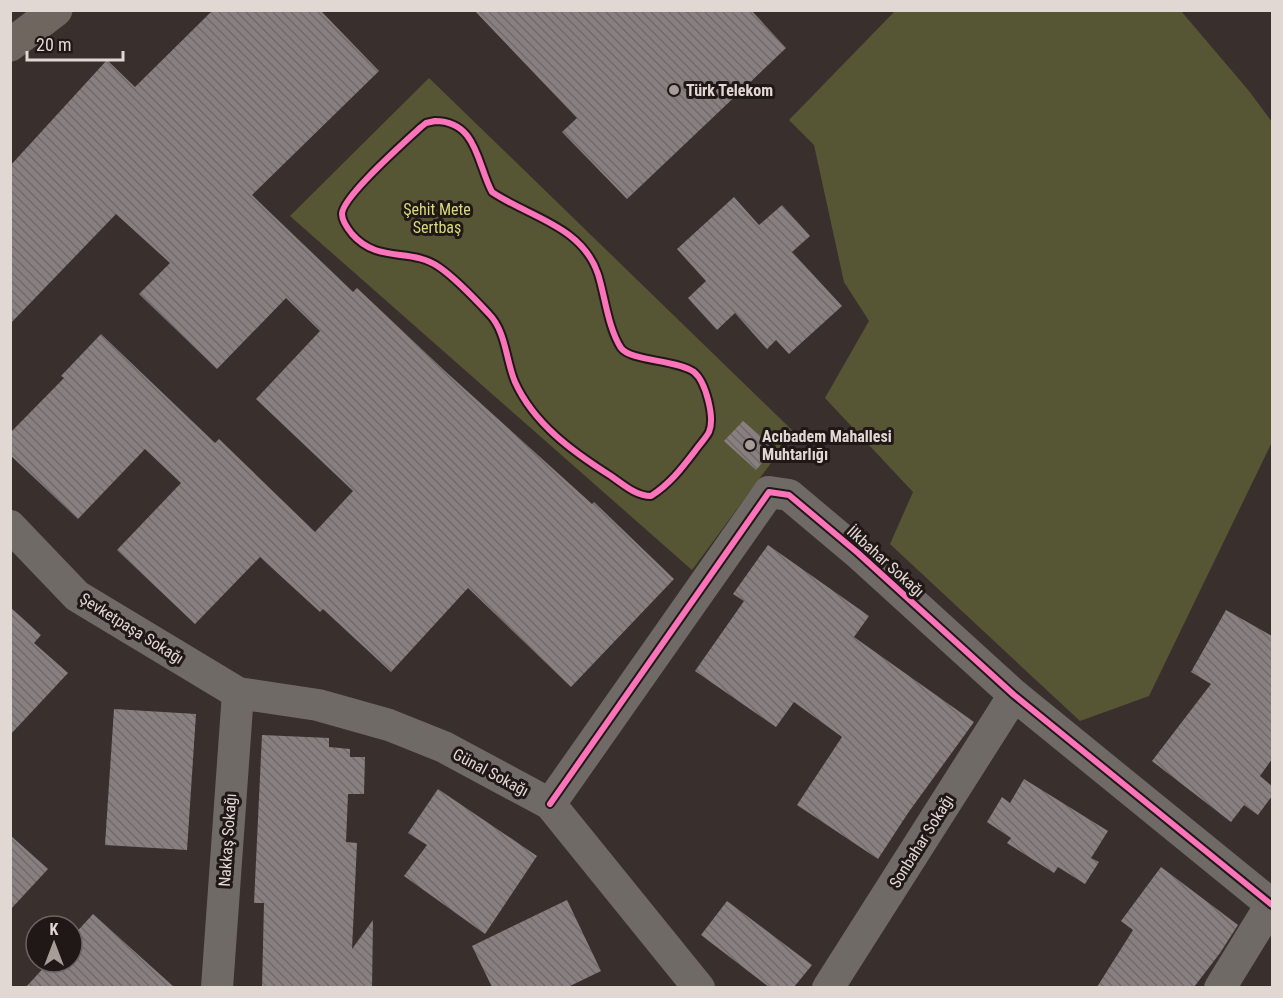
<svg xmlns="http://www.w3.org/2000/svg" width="1283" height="998" viewBox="0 0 1283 998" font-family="'Roboto Condensed',sans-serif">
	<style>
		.green { fill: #565635 }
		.building { fill: url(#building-back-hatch) }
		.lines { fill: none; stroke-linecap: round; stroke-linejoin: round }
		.minor { stroke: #706a67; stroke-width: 32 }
		.primary { stroke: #6f6660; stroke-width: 33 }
		.cycleway-casing { stroke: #1f1816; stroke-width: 10 }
		.cycleway { stroke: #fb73b8; stroke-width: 6 }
		.poi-dot { fill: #a69d99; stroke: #1f1816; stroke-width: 2 }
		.labels { text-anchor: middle; stroke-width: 6; stroke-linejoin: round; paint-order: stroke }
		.poi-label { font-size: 16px; font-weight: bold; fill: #e1d7d3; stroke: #1f1816; text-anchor: start }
		.park-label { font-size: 16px; fill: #d7dc78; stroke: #1f1816 }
		.street-label { font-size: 16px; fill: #e1d7d3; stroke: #1f1816 }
	</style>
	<defs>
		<pattern id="building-back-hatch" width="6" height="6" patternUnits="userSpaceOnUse" patternTransform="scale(1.5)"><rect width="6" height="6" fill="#888080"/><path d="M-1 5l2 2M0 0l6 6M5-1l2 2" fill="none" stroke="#706a69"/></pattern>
	</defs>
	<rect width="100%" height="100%" fill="#39302e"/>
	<g class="green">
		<polygon points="1181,11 1249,91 1272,122 1272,442 1149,696 1080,721 890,544 913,492 825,398 869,321 844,282 814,145 789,120 895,11"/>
		<polygon points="429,78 794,432 692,570 290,216"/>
	</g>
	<g class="building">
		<polygon points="213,10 320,10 379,71 252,195 353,292 357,288 446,372 592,504 594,502 674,579 571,687 468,588 391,672 323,609 320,612 260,557 195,624 117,550 181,483 145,449 78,519 10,455 10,433 64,378 61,376 101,334 215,443 219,439 315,532 353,491 256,399 320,331 286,298 217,369 139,294 170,263 116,214 10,324 10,166 107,60 135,87"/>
		<polygon points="474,10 751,10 786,48 627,199 562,132 577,118"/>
		<polygon points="734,197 759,225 782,205 810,236 792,252 842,306 789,354 776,340 767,349 735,313 717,330 688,298 706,281 677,249"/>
		<polygon points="743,421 775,448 756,470 724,441"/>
		<polygon points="768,545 869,616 854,637 974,722 908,813 878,859 797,805 842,737 794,702 776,727 695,671 744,601 733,594"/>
		<polygon points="10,607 41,635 34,643 68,673 10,735"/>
		<polygon points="1226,610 1272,636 1272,759 1260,776 1272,786 1272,796 1258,815 1244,805 1231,822 1152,761 1211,684 1191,672"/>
		<polygon points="114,709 196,714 187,850 105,845"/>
		<polygon points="262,735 329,738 329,747 350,749 350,757 365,757 364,794 348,794 346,842 357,843 352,949 373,920 372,987 262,987 264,903 254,903"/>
		<polygon points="1024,779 1108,831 1091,858 1099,862 1085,884 1058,867 1054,873 1007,843 1011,838 987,822 1002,797 1010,803"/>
		<polygon points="438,789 537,856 485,934 404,876 427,845 408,833"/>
		<polygon points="10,835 48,869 10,910"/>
		<polygon points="1161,867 1238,925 1220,953 1194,987 1097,987 1133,930 1121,921"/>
		<polygon points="567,900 601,971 568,987 492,987 472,946"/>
		<polygon points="727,901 812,965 794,987 769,987 701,935"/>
		<polygon points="93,914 174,987 26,987 49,962 72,962 72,937"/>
	</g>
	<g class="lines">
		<g class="minor">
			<polyline points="10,526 77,596 238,693 318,705 389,725 444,747 550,804 699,988"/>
			<polyline points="550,804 769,492 789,495 858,553 1014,695 1272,905"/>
			<polyline points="217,988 238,693"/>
			<polyline points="828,988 1014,695"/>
			<polyline points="1220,988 1272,903"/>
		</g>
		<polyline class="primary" points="10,45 56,10"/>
		<g class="cycleway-casing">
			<g id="cycleway">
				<path d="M435,121C477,121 477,164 492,192C529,217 582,226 598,274C605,296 608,328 621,348C630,361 678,360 694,372C706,382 715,418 709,432C706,438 699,445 695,451C682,468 670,484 651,496C636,496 624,485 611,476C573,452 534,424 515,382C506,361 506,331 489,314C476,300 455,278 439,267C411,247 378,264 352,234C348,229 342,221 342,214C342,197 406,141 421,127L426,123Z"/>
				<polyline points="550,804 769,492 789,495 858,553 1014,695 1272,905"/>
			</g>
		</g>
		<use href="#cycleway" class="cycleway"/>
	</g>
	<g class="poi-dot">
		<circle cx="674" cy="90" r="6"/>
		<circle cx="750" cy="445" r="6"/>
	</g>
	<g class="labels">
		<g class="poi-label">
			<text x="686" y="96">Türk Telekom</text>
			<text x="762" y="442">Acıbadem Mahallesi<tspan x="762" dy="18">Muhtarlığı</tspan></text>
		</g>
		<g class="park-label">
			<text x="437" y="215">Şehit Mete<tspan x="437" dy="18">Sertbaş</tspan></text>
		</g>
		<g class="street-label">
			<text transform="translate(886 561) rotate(42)" y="6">İlkbahar Sokağı</text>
			<text transform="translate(132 628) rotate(32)" y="6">Şevketpaşa Sokağı</text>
			<text transform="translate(491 772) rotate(28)" y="6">Günal Sokağı</text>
			<text transform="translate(227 840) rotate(-86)" y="6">Nakkaş Sokağı</text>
			<text transform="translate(921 841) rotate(-58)" y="6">Sonbahar Sokağı</text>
		</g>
	</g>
	<rect width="1283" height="998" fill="none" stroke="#e1d7d3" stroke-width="24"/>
	<g transform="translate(54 944)"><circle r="28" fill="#1f1816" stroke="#6d6462" stroke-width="1.5"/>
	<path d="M0-4.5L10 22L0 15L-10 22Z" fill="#a69d99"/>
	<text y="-9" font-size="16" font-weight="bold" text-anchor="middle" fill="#e1d7d3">K</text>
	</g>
	<path d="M27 51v9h96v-9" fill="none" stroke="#e1d7d3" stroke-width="3"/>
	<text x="36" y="51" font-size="18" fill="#e1d7d3" stroke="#1f1816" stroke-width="4.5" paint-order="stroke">20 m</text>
</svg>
